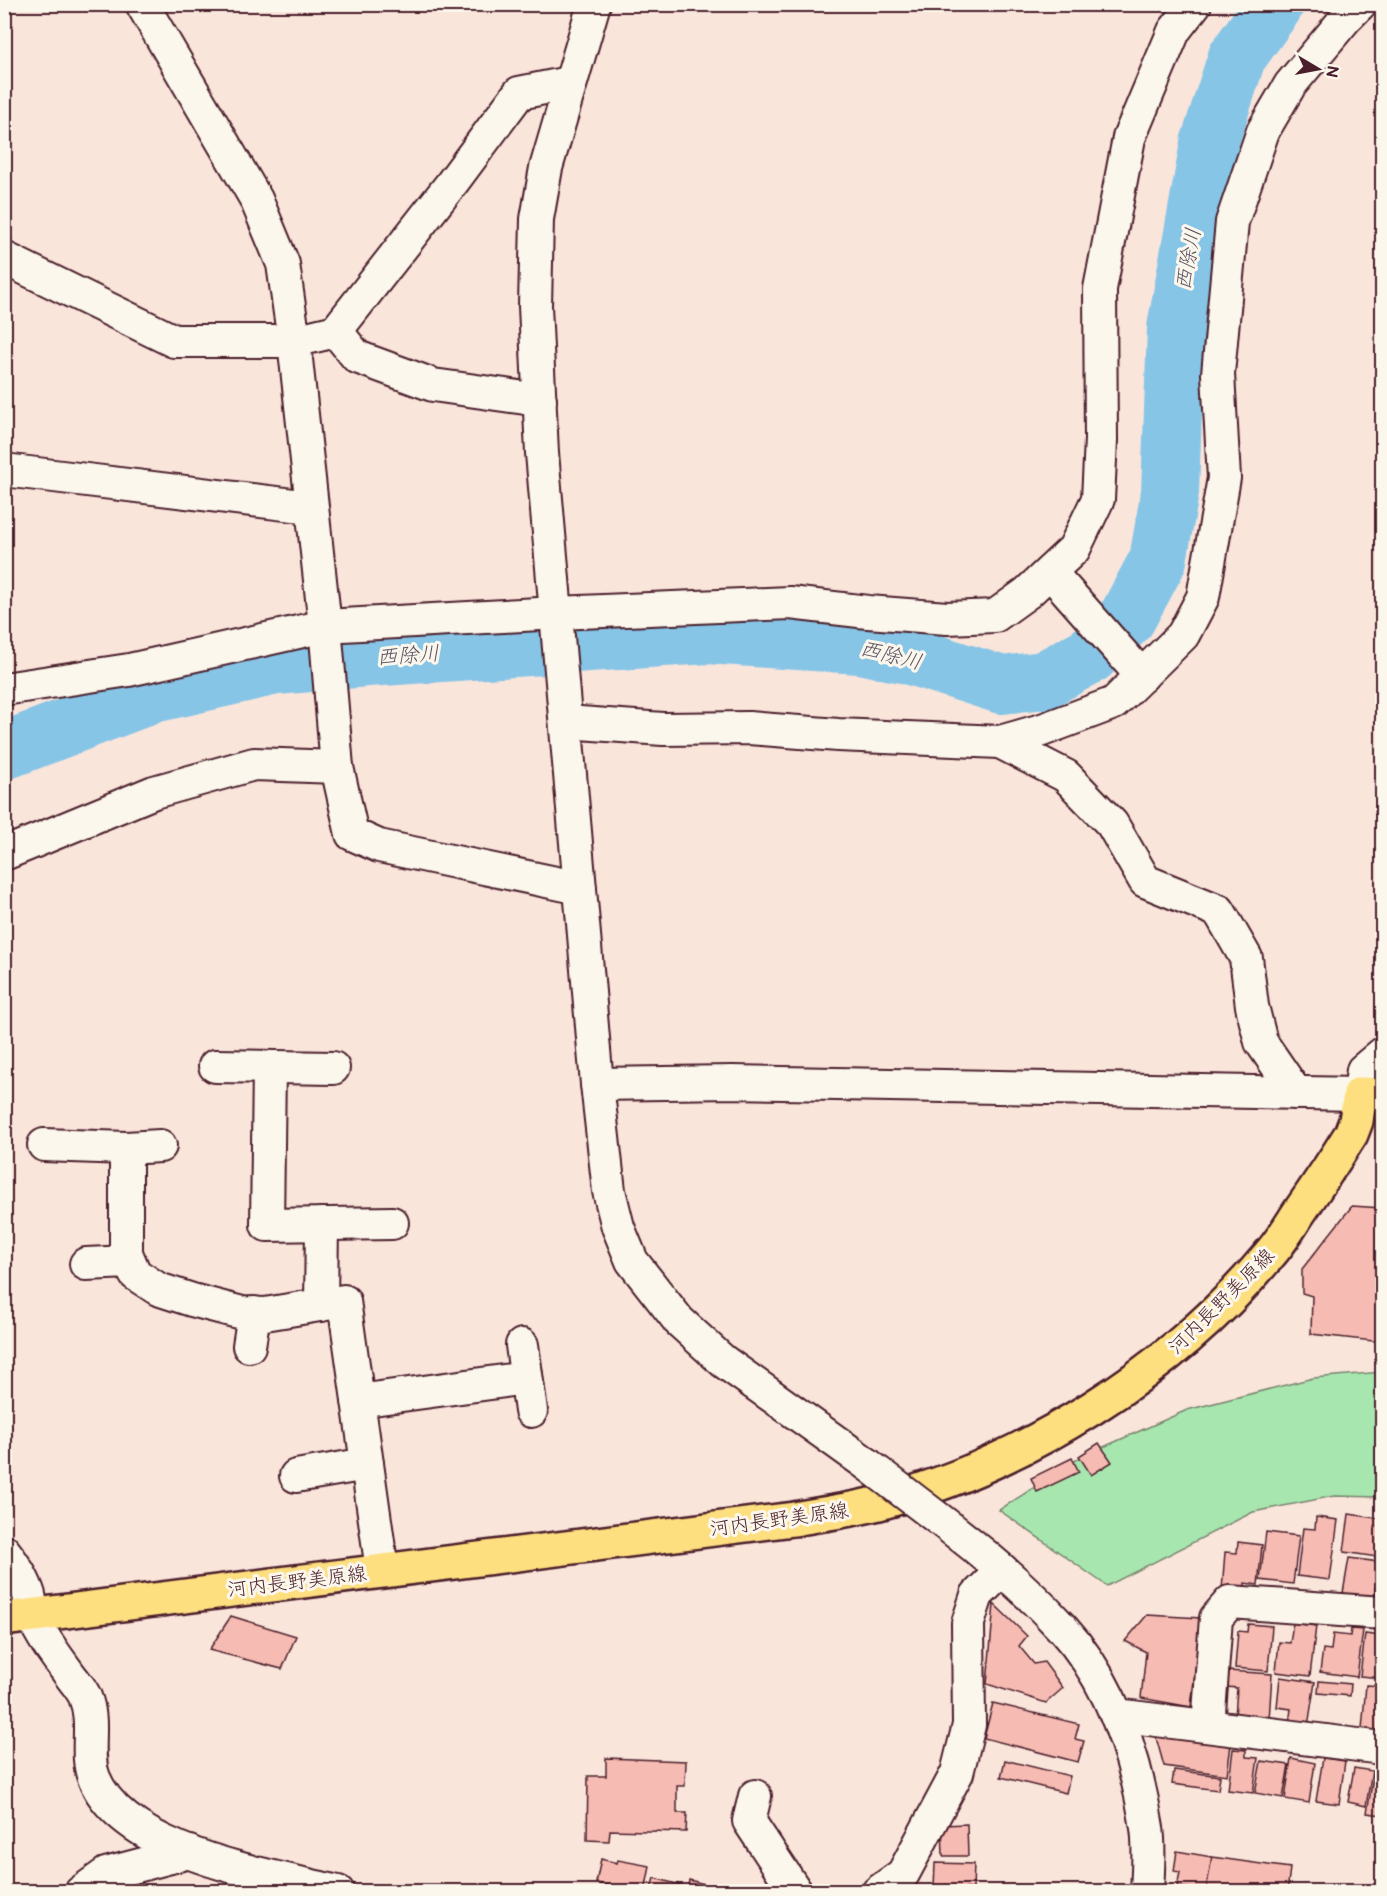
<svg xmlns="http://www.w3.org/2000/svg" width="1387" height="1896" viewBox="0 0 1387 1896" font-family="'Balsamiq Sans','Klee One',sans-serif">
	<style>
		.green { fill: #a7e7af; stroke: #78836d; stroke-width: 1.5 }
		.lines { fill: none; stroke-linecap: round; stroke-linejoin: round }
		.river { stroke: #87c5e7; stroke-width: 58 }
		.building { fill: #f6bbb2; stroke: #4a1f2b; stroke-width: 1.5 }
		.minor-casing { stroke: #4a1f2b; stroke-width: 36 }
		.major-casing { stroke: #4a1f2b; stroke-width: 38 }
		.minor { stroke: #fbf7ec; stroke-width: 32 }
		.major { stroke: #fedf80; stroke-width: 33 }
		.minor-bridge-casing { stroke: #4a1f2b; stroke-width: 36; stroke-linecap: butt }
		.minor-bridge { stroke: #fbf7ec; stroke-width: 32 }
		.labels { text-anchor: middle; stroke-width: 6; stroke-linejoin: round; paint-order: stroke }
		.street-label { font-size: 20px; fill: #4a1f2b; stroke: #fbf7ec }
		.water-label { font-size: 21px; font-style: italic; fill: #5c5163; stroke: #fbf7ec }
	</style>
	<rect width="100%" height="100%" fill="#fae5db"/>
	<filter id="ink" filterUnits="userSpaceOnUse"><feTurbulence type="fractalNoise" baseFrequency=".0167" numOctaves="2"/><feDisplacementMap in="SourceGraphic" scale="12" xChannelSelector="R" yChannelSelector="G"/><feConvolveMatrix kernelMatrix="1 2 1 2 8 2 1 2 1" color-interpolation-filters="sRGB"/></filter>
	<g filter="url(#ink)">
		<polygon class="green" points="1382,1372 1382,1497 1334,1496 1253,1512 1107,1586 999,1510 1081,1457 1187,1410 1313,1378"/>
		<g class="lines">
			<polyline class="river" points="4,751 153,694 276,666 366,658 707,635 860,645 908,655 1002,685 1044,680 1090,655 1127,618 1158,560 1170,492 1176,328 1209,144 1237,57 1275,4"/>
		</g>
		<g class="building">
			<polygon points="1352,1206 1382,1208 1382,1342 1311,1334 1312,1296 1302,1293 1302,1269"/>
			<polygon points="1099,1443 1112,1462 1091,1475 1079,1456"/>
			<polygon points="1072,1458 1079,1472 1037,1492 1031,1478"/>
			<polygon points="1349,1514 1382,1519 1377,1557 1344,1552"/>
			<polygon points="1316,1517 1338,1520 1330,1580 1297,1576 1303,1528 1315,1529"/>
			<polygon points="1266,1532 1299,1536 1293,1584 1260,1580"/>
			<polygon points="1238,1542 1262,1545 1258,1585 1245,1583 1244,1593 1222,1590 1225,1552 1237,1553"/>
			<polygon points="1349,1558 1379,1562 1374,1598 1343,1593"/>
			<polygon points="1382,1559 1382,1594 1377,1594"/>
			<polygon points="994,1604 1027,1636 1019,1646 1034,1664 1044,1662 1063,1688 1046,1703 987,1684"/>
			<polygon points="1147,1615 1201,1618 1191,1707 1141,1698 1146,1652 1125,1641"/>
			<polygon points="231,1616 296,1636 282,1669 209,1650"/>
			<polygon points="1293,1623 1316,1626 1310,1676 1276,1672 1279,1642 1290,1643"/>
			<polygon points="1248,1624 1272,1626 1268,1671 1235,1668 1238,1631 1247,1632"/>
			<polygon points="1351,1629 1363,1630 1357,1677 1320,1672 1323,1649 1331,1650 1333,1634 1350,1636"/>
			<polygon points="1365,1634 1382,1636 1382,1678 1360,1676"/>
			<polygon points="1228,1671 1272,1674 1269,1720 1235,1717 1237,1688 1227,1687"/>
			<polygon points="1280,1677 1315,1682 1308,1726 1289,1724 1291,1709 1277,1707"/>
			<polygon points="1319,1681 1351,1684 1350,1696 1318,1693"/>
			<polygon points="1366,1685 1382,1686 1382,1731 1362,1729"/>
			<polygon points="993,1703 1079,1724 1075,1739 1084,1741 1078,1762 984,1738"/>
			<polygon points="1155,1734 1231,1744 1227,1775 1164,1766"/>
			<polygon points="1233,1749 1246,1750 1246,1757 1258,1758 1253,1793 1228,1790"/>
			<polygon points="606,1758 686,1761 685,1786 677,1786 677,1813 687,1813 686,1832 610,1830 609,1841 587,1840 588,1776 606,1776"/>
			<polygon points="1291,1758 1315,1763 1309,1803 1285,1799"/>
			<polygon points="1323,1758 1345,1761 1339,1804 1316,1801"/>
			<polygon points="1005,1760 1070,1776 1066,1793 1001,1777"/>
			<polygon points="1261,1761 1289,1765 1283,1798 1255,1793"/>
			<polygon points="1354,1768 1372,1771 1366,1806 1348,1802"/>
			<polygon points="1174,1770 1220,1776 1218,1790 1172,1784"/>
			<polygon points="1374,1771 1382,1773 1382,1815 1367,1813"/>
			<polygon points="967,1824 968,1856 943,1856 942,1825"/>
			<polygon points="1177,1851 1212,1857 1206,1891 1177,1887 1180,1872 1174,1871"/>
			<polygon points="1212,1857 1290,1868 1287,1892 1206,1891"/>
			<polygon points="601,1859 617,1863 618,1860 650,1866 645,1892 596,1883"/>
			<polygon points="935,1863 974,1864 973,1889 934,1888"/>
			<polygon points="654,1878 688,1887 689,1880 720,1888 719,1892 650,1892"/>
		</g>
		<g class="lines">
			<g class="minor-casing">
				<g id="minor">
					<polyline points="142,4 256,199 283,264 294,341 325,626 337,767 352,834 379,846 580,888"/>
					<polyline points="594,4 546,168 537,219 535,306 542,453 597,1084 609,1191 618,1227 632,1261 679,1321 723,1361 867,1464"/>
					<polyline points="4,258 174,341 294,341 336,331 452,183 519,93 569,83"/>
					<polyline points="336,331 357,357 433,385 540,400"/>
					<polyline points="4,470 310,507"/>
					<polyline points="1050,572 1142,676"/>
					<polyline points="4,689 129,670 325,626 557,613 790,603 868,612 947,618 995,616 1027,593 1074,549 1098,499 1101,440 1100,289 1129,138 1174,31 1195,4"/>
					<polyline points="566,722 663,729 749,728 838,735 1000,742 1042,730 1114,703 1183,635 1203,597 1224,478 1218,374 1232,222 1263,131 1290,85 1346,18 1360,4"/>
					<polyline points="1000,742 1066,776 1112,824 1145,881 1219,911 1246,958 1252,1006 1261,1042 1296,1093"/>
					<polyline points="4,854 154,792 254,764 337,767"/>
					<polyline points="215,1066 333,1068"/>
					<polyline points="269,1067 267,1225 392,1223"/>
					<polyline points="597,1084 732,1082 1360,1094 1363,1070 1382,1054"/>
					<polyline points="44,1145 126,1148 126,1253 135,1274 158,1289 192,1300 242,1313 265,1314 344,1301 382,1570"/>
					<polyline points="126,1148 160,1146"/>
					<polyline points="86,1264 129,1262"/>
					<polyline points="321,1305 322,1224"/>
					<polyline points="522,1345 531,1411"/>
					<polyline points="249,1346 254,1313"/>
					<polyline points="358,1401 526,1378"/>
					<polyline points="296,1476 367,1464"/>
					<path d="M952,1529C991,1559 1030,1593 1063,1629C1112,1683 1136,1758 1147,1828C1150,1848 1148,1871 1147,1892"/>
					<path d="M4,1551C14,1564 24,1579 29,1595C31,1602 30,1610 33,1617C42,1638 57,1657 70,1675C75,1682 82,1689 85,1697C96,1723 84,1753 94,1778C125,1854 267,1874 338,1892"/>
					<polyline points="1116,1715 1382,1748"/>
					<polyline points="1208,1726 1216,1618 1230,1602 1382,1613"/>
					<polyline points="755,1796 749,1821 796,1892"/>
					<polyline points="81,1892 106,1874 189,1852"/>
					<polyline points="878,1892 903,1874 957,1773 969,1725 968,1623 977,1595 1002,1570"/>
				</g>
			</g>
			<g class="major-casing">
				<path id="major" d="M4,1619L794,1519C822,1514 851,1510 879,1503C1024,1464 1173,1371 1269,1255C1280,1243 1289,1228 1298,1214C1316,1188 1334,1161 1351,1134L1356,1121L1360,1094L1382,1095"/>
			</g>
			<use href="#minor" class="minor"/>
			<use href="#major" class="major"/>
			<g class="minor-bridge-casing">
				<polyline id="minor-bridge" points="867,1464 952,1529"/>
			</g>
			<use href="#minor-bridge" class="minor-bridge"/>
		</g>
	</g>
	<g class="labels">
		<g class="street-label">
			<text transform="translate(1221 1301) rotate(-45)" y="7">河内長野美原線</text>
			<text transform="translate(779 1519) rotate(-8)" y="7">河内長野美原線</text>
			<text transform="translate(297 1581) rotate(-7)" y="7">河内長野美原線</text>
		</g>
		<g class="water-label">
			<text transform="translate(1188 259) rotate(-80)" y="7">西除川</text>
			<text transform="translate(408 655) rotate(-4)" y="7">西除川</text>
			<text transform="translate(891 655) rotate(14)" y="7">西除川</text>
		</g>
	</g>
	<rect width="1387" height="1896" fill="none" stroke="#fbf7ec" stroke-width="24"/>
	<rect x="12" y="12" width="1363" height="1872" fill="none" stroke="#4a1f2b" stroke-width="2" filter="url(#ink)"/>
	<g transform="translate(1318 69) rotate(100)" stroke="#fbf7ec" stroke-width="4.5" paint-order="stroke">
	<path d="M0-4.5L10 22L0 15L-10 22Z" fill="#4a1f2b"/>
	<text y="-9" font-size="16" font-weight="bold" text-anchor="middle" fill="#4a1f2b">N</text>
	</g>
</svg>
